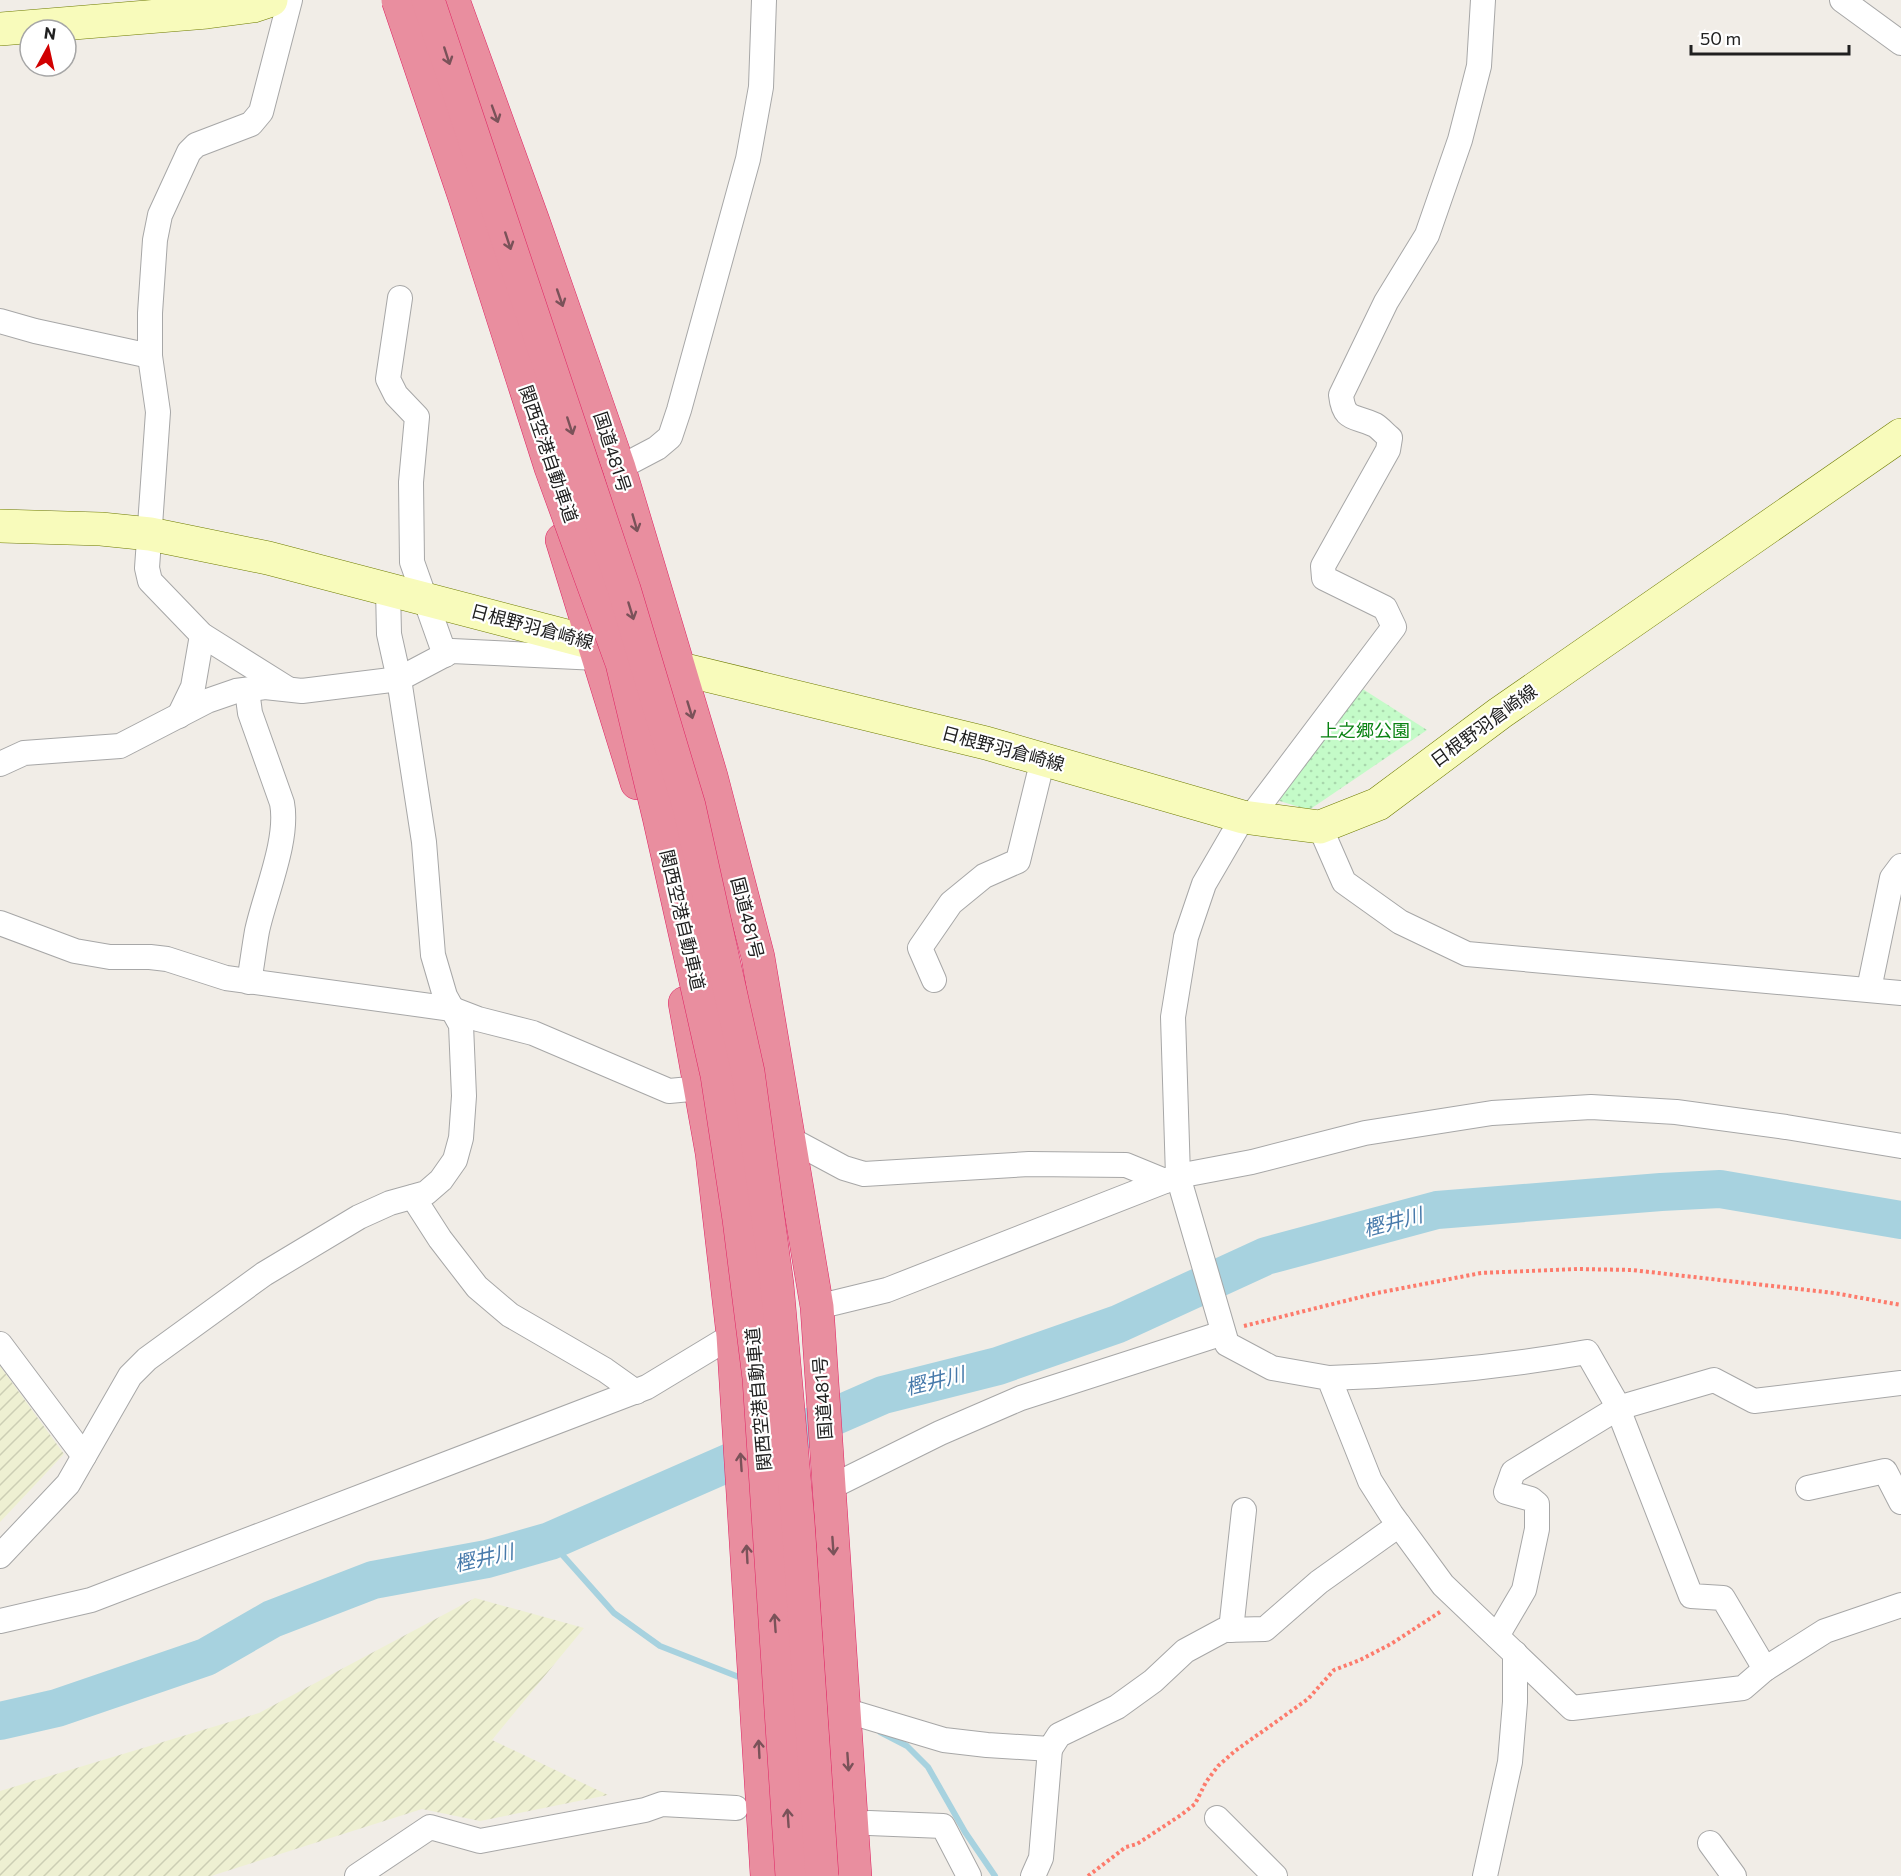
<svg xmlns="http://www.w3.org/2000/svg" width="1901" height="1876" viewBox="0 0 1901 1876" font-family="Commissioner,'Noto Sans JP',sans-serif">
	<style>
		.farmland { fill: url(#farmland-furrows) }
		.park { fill: url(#park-dots) }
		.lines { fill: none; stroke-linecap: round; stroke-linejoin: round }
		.stream { stroke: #a7d2df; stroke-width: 6 }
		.river { stroke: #a7d2df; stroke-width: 38 }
		.street-casing { stroke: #a7a7a7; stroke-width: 26 }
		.secondary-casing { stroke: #6f7c03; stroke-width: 34 }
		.highway-casing { stroke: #df2464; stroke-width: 34 }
		.path { stroke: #fd7b6c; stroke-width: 4; stroke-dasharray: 3 3; stroke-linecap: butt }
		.street { stroke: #fff; stroke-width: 24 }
		.secondary { stroke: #f8fbbb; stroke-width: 33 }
		.highway { stroke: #e98e9f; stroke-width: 33 }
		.highway-bridge-casing { stroke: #df2464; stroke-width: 34; stroke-linecap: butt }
		.highway-bridge { stroke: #e98e9f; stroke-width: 33 }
		.oneway { stroke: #7a5259 }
		.labels { text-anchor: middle; stroke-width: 4.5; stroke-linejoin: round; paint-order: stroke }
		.street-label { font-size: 18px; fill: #202020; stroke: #fff }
		.park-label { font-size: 18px; fill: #0a8313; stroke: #fff }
		.water-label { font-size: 20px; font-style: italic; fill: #477aab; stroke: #fff }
	</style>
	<defs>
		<pattern id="farmland-furrows" width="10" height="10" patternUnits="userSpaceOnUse" patternTransform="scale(1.5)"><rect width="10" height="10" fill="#eef0d2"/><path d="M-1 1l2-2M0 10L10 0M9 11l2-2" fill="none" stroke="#ccceb4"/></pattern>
		<pattern id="park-dots" width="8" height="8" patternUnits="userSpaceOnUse" patternTransform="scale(1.5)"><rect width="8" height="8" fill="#c4fbc8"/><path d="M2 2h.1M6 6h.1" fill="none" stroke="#a8d7ac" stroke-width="1.8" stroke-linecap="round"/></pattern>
	</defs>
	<rect width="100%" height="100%" fill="#f1ede7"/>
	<g class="farmland">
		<polygon points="0,1366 64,1454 0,1522"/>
		<polygon points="475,1598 584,1628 492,1740 608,1795 480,1821 422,1809 211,1876 0,1876 0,1791 259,1713"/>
	</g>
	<polygon class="park" points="1358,686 1427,730 1309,810 1267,797"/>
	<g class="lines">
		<g class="stream">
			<polyline points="550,1541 614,1613 660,1646 744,1679"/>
			<polyline points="880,1732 907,1746 928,1767 965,1832 995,1876"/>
		</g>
		<polyline class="river" points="0,1721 57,1708 206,1657 272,1619 373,1580 487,1559 550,1541 883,1395 998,1366 1118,1324 1266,1256 1437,1210 1661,1192 1720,1189 1901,1220"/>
		<g class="street-casing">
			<g id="street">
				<polyline points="1842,0 1901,43"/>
				<polyline points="400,298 388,379 396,395 417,417 411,482 412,562 445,655"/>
				<polyline points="0,321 35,331 150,356"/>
				<polyline points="619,468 657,448 670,437 679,410 748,159 761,87 764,0"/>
				<polyline points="288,689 202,635 150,581 147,568 158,412 150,356 150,313 155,240 160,215 189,152 196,145 251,124 261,112 290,0"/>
				<path d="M247,690L250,713L282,803C289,840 265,894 257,931C254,948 252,965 249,982"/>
				<polyline points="179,716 193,687 202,635"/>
				<polyline points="0,764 24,753 120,746 207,701 236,691 265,687 302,691 399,679 452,651 598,658"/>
				<polyline points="1243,817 1204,884 1186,937 1173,1017 1178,1176 1227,1344 1272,1368 1329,1378 1370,1481 1391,1514 1443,1585 1572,1708 1743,1688 1765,1669 1825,1631 1901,1605"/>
				<path d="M1250,818L1394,627L1385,608L1324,578L1323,566L1388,450L1390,438C1385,434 1380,428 1375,425C1355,415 1344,422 1341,395L1386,302L1427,235L1460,140L1479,66L1483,0"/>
				<polyline points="1320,827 1344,882 1400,922 1467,954 1901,993"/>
				<polyline points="0,923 75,951 110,957 150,957 167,959 226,978 452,1009 478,1019 533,1033 669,1091 701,1088"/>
				<polyline points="934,980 920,948 951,903 984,876 1018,861 1043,759"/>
				<polyline points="1869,989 1892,878 1901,866"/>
				<polyline points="788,1138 844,1168 864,1174 1029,1164 1126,1165 1165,1181"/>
				<polyline points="413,1197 440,1239 477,1287 510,1315 605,1370 636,1392"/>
				<polyline points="817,1307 887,1290 1178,1176 1252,1162 1365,1133 1492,1113 1591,1107 1676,1112 1786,1127 1901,1146"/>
				<polyline points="0,1344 84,1456"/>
				<path d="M1329,1378C1416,1375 1502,1367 1587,1352L1615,1401L1691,1596L1723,1598L1765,1669"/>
				<polyline points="829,1488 940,1433 1021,1398 1223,1333"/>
				<polyline points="1808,1488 1885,1471 1901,1502"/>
				<polyline points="0,1556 68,1484 130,1376 147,1359 264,1274 359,1217 390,1203 426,1193 441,1180 455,1160 461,1138 464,1096 461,1025 445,996 433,955 424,842 399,679 389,634 388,589"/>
				<polyline points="0,1621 91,1600 647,1387 733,1335"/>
				<polyline points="1231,1630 1244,1510"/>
				<polyline points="1497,1636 1524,1590 1537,1529 1537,1504 1531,1499 1506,1492 1513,1472 1618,1408 1714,1380 1754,1401 1901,1383"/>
				<polyline points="844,1710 944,1740 987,1745 1050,1749 1059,1735 1117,1707 1153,1681 1185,1651 1224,1630 1265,1629 1319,1582 1399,1525"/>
				<polyline points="1217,1818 1275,1876"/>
				<polyline points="869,1823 943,1826 969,1876"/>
				<polyline points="1710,1843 1734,1876"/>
				<polyline points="357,1876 430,1827 480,1841 645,1810 662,1804 736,1808"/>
				<polyline points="1033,1876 1041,1858 1050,1749"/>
				<polyline points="1485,1876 1510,1762 1515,1702 1515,1653"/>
			</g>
		</g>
		<g class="secondary-casing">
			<g id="secondary">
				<polyline points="0,29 207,12 253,6 271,0"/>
				<polyline points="0,526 101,529 150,534 268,558 593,643 677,668 986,743 1243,817 1320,827 1378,804 1500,713 1901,435"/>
			</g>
		</g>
		<g class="highway-casing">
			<g id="highway">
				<polyline points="453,0 533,221 619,468 711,776 758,957 817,1307 855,1876"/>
				<polyline points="562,540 637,783"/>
				<polyline points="685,1003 712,1153 733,1335 767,1876"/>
			</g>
		</g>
		<g class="path">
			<polyline points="1244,1326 1377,1293 1481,1273 1577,1269 1632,1270 1834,1293 1901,1305"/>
			<polyline points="1088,1876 1126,1847 1137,1844 1181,1815 1195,1804 1206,1782 1218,1766 1235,1751 1308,1699 1334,1670 1360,1660 1391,1644 1440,1612"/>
		</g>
		<use href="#street" class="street"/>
		<use href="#secondary" class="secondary"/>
		<use href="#highway" class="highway"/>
		<g class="highway-bridge-casing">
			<g id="highway-bridge">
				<polyline points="398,0 465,198 551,468 622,663 659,817 717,1075 739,1219 759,1378 792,1876"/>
				<polyline points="428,0 624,589 689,806 748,1072 777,1284 798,1522 822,1876"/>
			</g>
		</g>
		<use href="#highway-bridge" class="highway-bridge"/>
	</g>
	<defs><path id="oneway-shaft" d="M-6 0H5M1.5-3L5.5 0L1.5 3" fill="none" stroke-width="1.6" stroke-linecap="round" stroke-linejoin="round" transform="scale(1.5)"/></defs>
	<g class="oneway">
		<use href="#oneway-shaft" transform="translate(447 56) rotate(72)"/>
		<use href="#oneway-shaft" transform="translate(495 114) rotate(70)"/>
		<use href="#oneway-shaft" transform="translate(508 241) rotate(72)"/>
		<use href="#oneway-shaft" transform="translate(560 298) rotate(71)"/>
		<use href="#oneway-shaft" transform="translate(570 426) rotate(72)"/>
		<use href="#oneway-shaft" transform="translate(635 523) rotate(74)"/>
		<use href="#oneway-shaft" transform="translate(631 611) rotate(73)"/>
		<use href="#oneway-shaft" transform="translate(690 710) rotate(73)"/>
		<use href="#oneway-shaft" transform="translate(741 1462) rotate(-94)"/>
		<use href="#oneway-shaft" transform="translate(833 1546) rotate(86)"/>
		<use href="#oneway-shaft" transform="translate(747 1554) rotate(-93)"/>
		<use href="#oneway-shaft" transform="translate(775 1623) rotate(-94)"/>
		<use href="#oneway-shaft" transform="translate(759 1749) rotate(-93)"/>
		<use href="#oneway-shaft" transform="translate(848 1762) rotate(86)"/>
		<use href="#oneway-shaft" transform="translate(788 1818) rotate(-94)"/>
	</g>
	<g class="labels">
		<g class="street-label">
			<text transform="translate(612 452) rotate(72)" y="6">国道481号</text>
			<text transform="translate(548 454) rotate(71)" y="6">関西空港自動車道</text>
			<text transform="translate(532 627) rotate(15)" y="6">日根野羽倉崎線</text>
			<text transform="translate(1484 726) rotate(-36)" y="6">日根野羽倉崎線</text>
			<text transform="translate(1003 749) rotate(15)" y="6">日根野羽倉崎線</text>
			<text transform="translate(747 918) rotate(76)" y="6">国道481号</text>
			<text transform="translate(682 920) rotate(77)" y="6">関西空港自動車道</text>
			<text transform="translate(823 1398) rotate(-94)" y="6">国道481号</text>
			<text transform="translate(759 1399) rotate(-95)" y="6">関西空港自動車道</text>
		</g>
		<g class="park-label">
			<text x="1365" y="737">上之郷公園</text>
		</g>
		<g class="water-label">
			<text transform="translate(1393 1222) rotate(-15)" y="7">樫井川</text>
			<text transform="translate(935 1381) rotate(-14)" y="7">樫井川</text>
			<text transform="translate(484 1558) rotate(-13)" y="7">樫井川</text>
		</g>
	</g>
	<g transform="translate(48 48) rotate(8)"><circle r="28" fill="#ffffff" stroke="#a6a6a6" stroke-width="1.5"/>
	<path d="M0-4.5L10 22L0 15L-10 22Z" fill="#d10001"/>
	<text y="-9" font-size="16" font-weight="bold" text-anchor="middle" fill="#202020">N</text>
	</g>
	<path d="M1691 45v9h158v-9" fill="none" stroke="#202020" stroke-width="3"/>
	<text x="1700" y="45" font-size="18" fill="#202020" stroke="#ffffff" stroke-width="4.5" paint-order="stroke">50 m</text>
</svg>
